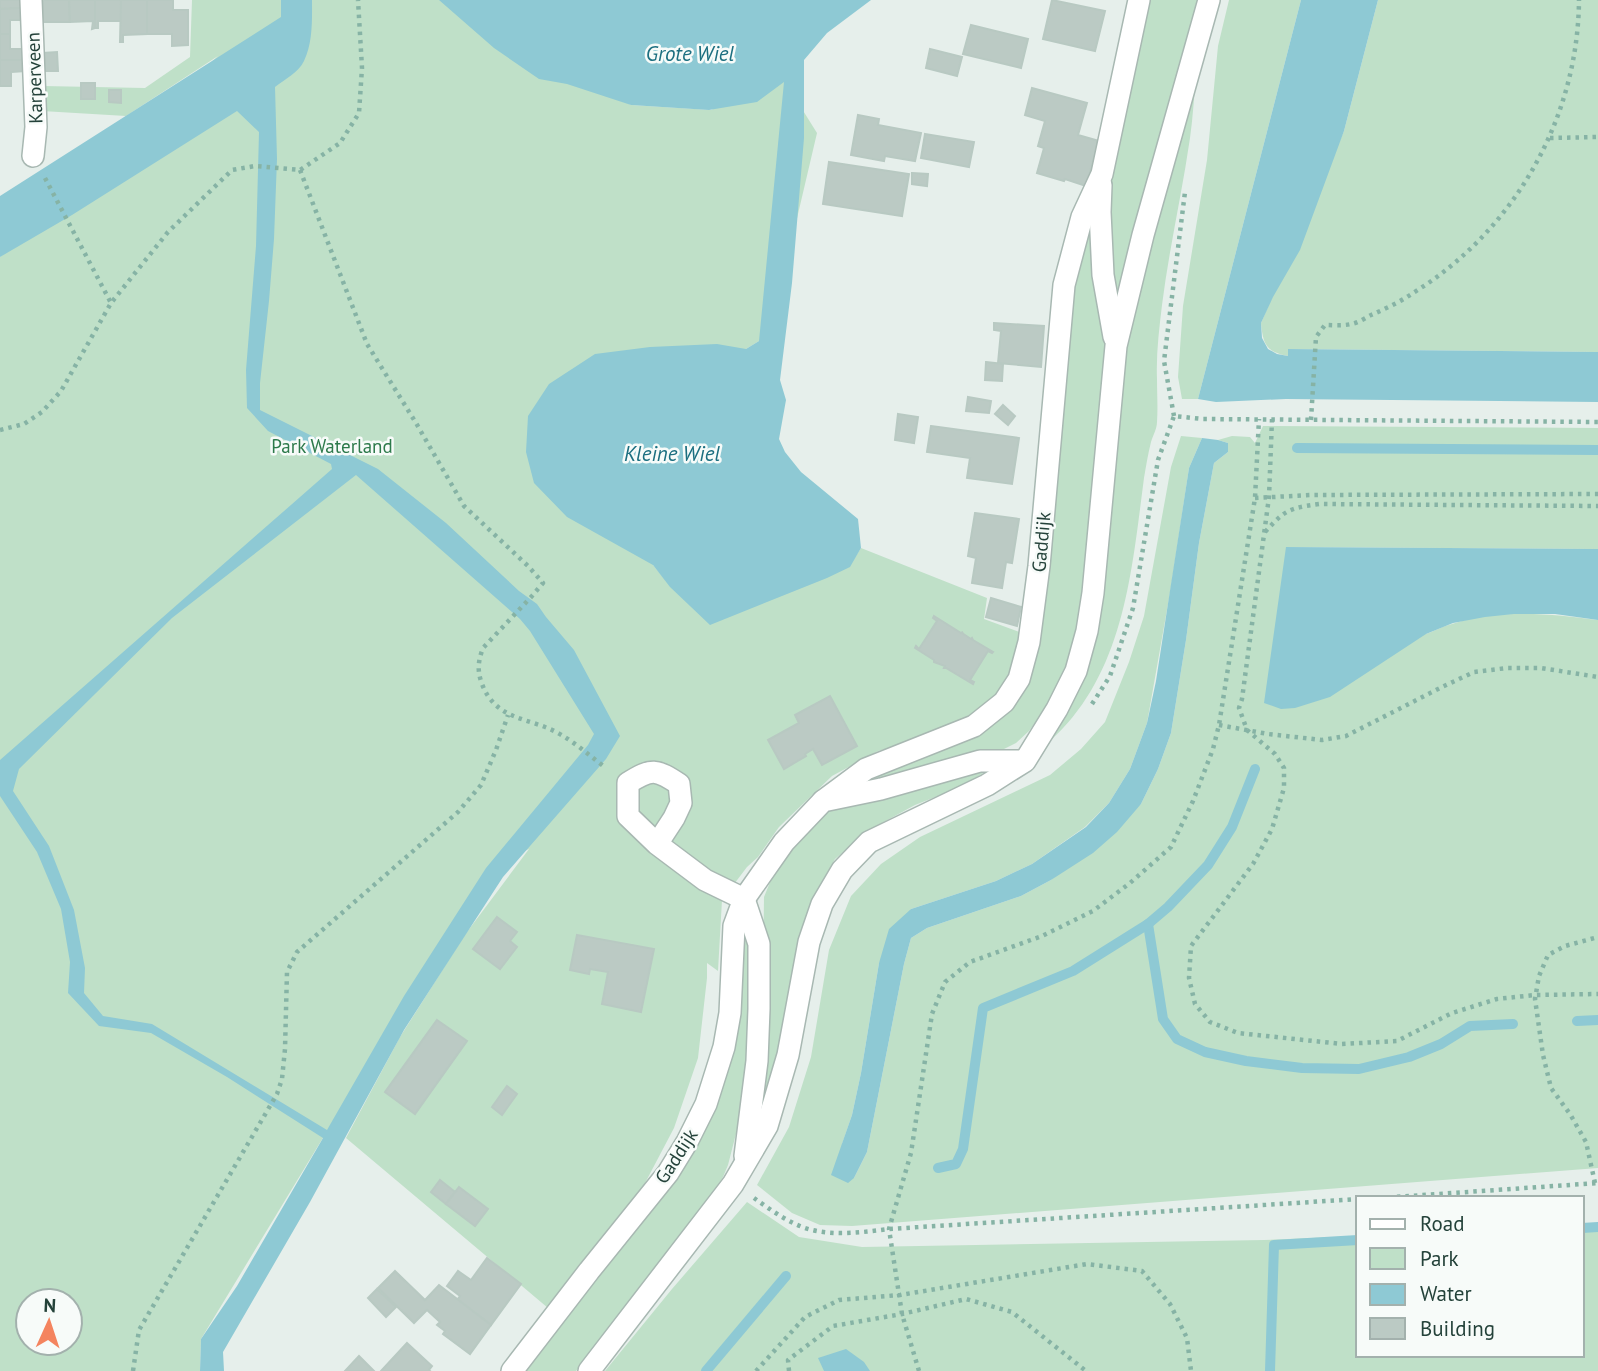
<svg xmlns="http://www.w3.org/2000/svg" width="1598" height="1371" viewBox="0 0 1598 1371" font-family="'PT Sans',sans-serif">
	<style>
		.green { fill: #bfe0c8; fill-rule: evenodd }
		.water { fill: #8ec9d4; fill-rule: evenodd }
		.lines { fill: none; stroke-linecap: round; stroke-linejoin: round }
		.stream { stroke: #8ec9d4; stroke-width: 10 }
		.building { fill: #bbcac4; stroke: #b8c9c2; stroke-width: 2 }
		.pedestrian-casing { stroke: #a8b8b2; stroke-width: 24 }
		.minor-casing { stroke: #a8b8b2; stroke-width: 24 }
		.path { stroke: #86b3a5; stroke-width: 4.5; stroke-dasharray: 3.5 5; stroke-linecap: butt }
		.pedestrian { stroke: #fff; stroke-width: 21 }
		.minor { stroke: #fff; stroke-width: 21 }
		.labels { text-anchor: middle; stroke-width: 5; stroke-linejoin: round; paint-order: stroke }
		.street-label { font-size: 19px; fill: #24423a; stroke: #f7fbf9 }
		.park-label { font-size: 19px; fill: #2d7a4b; stroke: #f7fbf9 }
		.water-label { font-size: 21px; font-style: italic; fill: #1c6f80; stroke: #f7fbf9 }
	</style>
	<rect width="100%" height="100%" fill="#e6efeb"/>
	<g class="green">
		<path d="M192,0H449L631,105L711,110L782,77L817,133L768,342L759,341L746,349L653,565L668,583L849,567L861,548L987,598L984,619L1022,633L1015,664L996,699L967,726L878,751L832,776L779,827L758,857L747,867L722,900L718,971L707,963V978L698,1058L674,1128L644,1185L548,1308L346,1138L400,1037L464,936L529,849L486,869L201,1339L200,1371H0V257L218,56L126,116L42,111L43,86L145,88L190,57ZM28,1301H70V1343H28Z"/>
		<polygon points="1149,0 1197,0 1115,307 1109,188"/>
		<polygon points="1229,0 1301,0 1198,399 1182,399 1178,377 1183,306 1207,160 1218,46"/>
		<path d="M1378,0H1598V352L1289,349L1288,356C1266,352 1263,344 1261,323L1344,131Z"/>
		<path d="M1196,75C1194,96 1193,117 1190,138C1182,194 1169,249 1162,305C1159,330 1156,355 1157,379C1157,394 1158,407 1157,422C1157,429 1153,435 1151,442C1148,454 1146,466 1144,478C1131,576 1124,681 1042,748L1067,705L1135,296Z"/>
		<polygon points="1093,218 1108,352 1086,592 1067,670 1054,697 1029,731 1016,743 1000,751 863,787 866,780 1014,703 1072,299 1086,231"/>
		<path d="M1263,426L1598,428V549L1286,547L1426,634C1435,631 1443,626 1452,624C1498,608 1551,614 1598,620V1168L852,1226L820,1225L792,1213L757,1185L789,1127L811,1057L829,950L851,896L881,864L920,837L1050,775L1081,749L1105,722L1129,662L1144,616L1171,467L1181,436L1202,438L1189,468L1171,587L1147,723L1130,769L1109,803L1085,827L1032,864L996,881L911,909L879,963L861,1073L852,1115L842,1144L854,1178L867,1152L904,964L911,938L927,928L1021,896L1051,880L1141,804L1158,769L1171,733L1186,640L1199,543L1214,463L1228,452V443L1218,440L1232,436L1250,437L1255,443Z"/>
		<polygon points="991,768 963,786 915,805 869,830 835,859 813,898 798,940 780,1054 755,1127 762,1057 764,897 779,860 802,830 827,812 870,797"/>
		<polygon points="741,923 749,932 749,1052 739,1122 728,1165 723,1177 708,1201 647,1284 576,1371 522,1371 694,1146"/>
		<polygon points="747,1202 799,1237 862,1247 1264,1240 1358,1236 1358,1355 1582,1355 1582,1228 1598,1228 1598,1371 605,1371 672,1289"/>
	</g>
	<g class="water">
		<path d="M281,0H312C312,20 313,42 304,61C299,72 284,80 275,87L277,159L274,239L269,301L260,383V410L378,469L446,523L519,591L537,604L546,617L574,650L620,736L606,759L503,877L404,1030L310,1202L223,1352L224,1371H200L201,1339L237,1286L323,1138L227,1077L151,1033L99,1026L68,993L70,962L61,909L37,852L0,796V760L332,469L331,464L268,431L247,408L246,370L256,246L259,132L237,111L72,215L0,257V196L281,17ZM356,475L520,619L530,631L594,734L588,745L486,868L404,996L327,1130L152,1024L103,1016L84,993L85,968L74,910L49,846L13,791L19,769L172,618Z"/>
		<polygon points="439,0 871,0 827,33 804,60 804,138 792,283 780,380 786,400 779,439 785,452 801,472 858,519 861,548 850,567 827,578 710,625 670,587 653,565 567,517 534,483 526,452 528,416 549,384 595,354 650,347 717,344 746,349 759,341 784,82 757,102 709,110 631,105 567,84 539,79 494,48"/>
		<polygon points="1301,0 1378,0 1344,131 1300,250 1273,297 1261,323 1262,338 1268,349 1277,354 1288,356 1288,349 1598,352 1598,402 1286,399 1216,402 1198,399"/>
		<polygon points="1202,438 1218,440 1228,443 1228,452 1214,463 1199,543 1186,640 1171,733 1158,769 1141,804 1117,832 1093,853 1051,880 1021,896 927,928 911,938 904,964 867,1152 854,1178 848,1183 831,1175 852,1115 861,1073 879,963 889,929 911,909 996,881 1032,864 1086,827 1109,803 1130,769 1147,723 1156,681 1189,468"/>
		<polygon points="1286,547 1598,549 1598,620 1555,614 1514,614 1485,617 1453,623 1426,634 1330,697 1295,708 1281,709 1264,703"/>
		<polygon points="846,1349 864,1362 870,1371 824,1371 818,1358"/>
	</g>
	<g class="lines">
		<g class="stream">
			<polyline points="1297,448 1598,450"/>
			<polyline points="1148,924 1163,1019 1177,1039 1205,1052 1246,1061 1302,1068 1359,1069 1409,1057 1441,1044 1470,1026 1513,1024"/>
			<polyline points="1577,1021 1598,1020"/>
			<polyline points="938,1168 956,1164 963,1149 983,1008 1073,971 1148,924 1168,907 1208,865 1232,827 1255,769"/>
			<polyline points="1582,1228 1598,1227"/>
			<polyline points="706,1371 786,1276"/>
			<polyline points="1270,1371 1274,1245 1358,1240"/>
		</g>
	</g>
	<g class="building">
		<polygon points="0,0 24,0 24,8 0,9"/>
		<polygon points="43,0 69,0 70,22 43,22"/>
		<polygon points="69,0 95,0 95,28 92,29 93,21 70,22"/>
		<polygon points="95,0 121,0 121,21 98,21 98,28 95,28"/>
		<polygon points="121,0 147,0 147,34 123,35 123,42 120,42"/>
		<polygon points="147,0 173,0 173,10 188,10 188,45 172,46 172,34 147,34"/>
		<polygon points="1052,0 1105,11 1095,51 1043,39"/>
		<polygon points="24,8 24,20 10,20 10,34 0,34 0,9"/>
		<polygon points="971,25 1028,39 1021,68 963,54"/>
		<polygon points="0,34 10,34 10,49 25,49 25,60 0,60"/>
		<polygon points="930,49 962,57 957,76 926,68"/>
		<polygon points="57,52 58,71 43,71 43,53"/>
		<polygon points="0,60 25,60 25,71 11,72 11,86 0,86"/>
		<rect x="81" y="83" width="14" height="16"/>
		<polygon points="1032,88 1087,103 1078,135 1099,141 1086,186 1065,179 1064,181 1037,173 1044,148 1038,146 1045,121 1025,115"/>
		<polygon points="109,90 121,90 121,103 109,102"/>
		<polygon points="858,115 879,119 878,125 921,133 915,161 885,156 884,161 851,155"/>
		<polygon points="925,134 974,142 969,167 921,158"/>
		<polygon points="829,162 909,174 902,216 823,204"/>
		<polygon points="912,173 928,174 927,186 912,184"/>
		<polygon points="994,323 1044,326 1041,367 998,363 1001,331 994,330"/>
		<polygon points="986,362 1003,364 1002,381 985,380"/>
		<polygon points="968,397 991,401 989,413 966,411"/>
		<polygon points="1003,405 1015,416 1008,425 995,414"/>
		<polygon points="898,414 918,417 914,443 895,440"/>
		<polygon points="931,426 1019,438 1012,484 967,478 970,458 927,452"/>
		<polygon points="975,513 1019,519 1012,563 1006,562 1002,588 972,583 976,558 968,556"/>
		<polygon points="991,598 1021,607 1017,626 986,617"/>
		<polygon points="934,616 961,633 963,632 962,633 971,639 972,638 973,640 993,652 992,653 988,651 970,680 974,682 973,684 946,668 944,668 945,666 934,662 934,660 915,648 916,646 919,649 937,621 933,618"/>
		<polygon points="830,696 857,746 822,765 813,749 805,754 806,756 784,769 768,740 799,723 795,715"/>
		<polygon points="497,917 517,932 510,941 517,947 500,969 473,949"/>
		<polygon points="577,935 654,949 641,1012 602,1004 608,972 590,969 589,974 570,970"/>
		<polygon points="437,1020 467,1041 415,1114 385,1092"/>
		<polygon points="507,1086 517,1094 502,1115 492,1107"/>
		<polygon points="440,1180 455,1192 446,1204 431,1192"/>
		<polygon points="459,1187 488,1209 475,1226 446,1204"/>
		<polygon points="487,1258 521,1284 491,1325 457,1300 460,1296 447,1286 458,1271 471,1280"/>
		<polygon points="395,1271 425,1300 439,1285 491,1325 470,1354 443,1334 445,1331 437,1325 440,1322 427,1310 414,1323 378,1288"/>
		<polygon points="377,1289 396,1307 386,1317 368,1298"/>
		<polygon points="407,1343 432,1366 429,1370 430,1371 381,1371"/>
		<polygon points="359,1356 374,1371 345,1371"/>
	</g>
	<g class="lines">
		<g class="pedestrian-casing">
			<polyline id="pedestrian" points="31,0 36,127 33,156"/>
		</g>
		<g class="minor-casing">
			<g id="minor">
				<polyline points="1101,185 1100,212 1103,275 1114,337"/>
				<polyline points="823,801 866,769 974,726 1004,702 1019,679 1029,642 1039,566 1064,285 1082,217 1102,174 1139,0"/>
				<path d="M657,844L674,818L681,803L679,784C656,769 652,768 628,783V816L657,844L705,880L744,899"/>
				<polyline points="744,899 759,944 759,1009 757,1061 745,1156"/>
				<polyline points="512,1371 589,1271 668,1173 687,1142 706,1104 724,1047 730,1013 734,926 744,899 784,842 823,801 881,789 980,761 1023,761"/>
				<polyline points="589,1371 733,1184 767,1126 788,1055 809,942 822,904 842,870 869,842 987,785 1025,761 1057,709 1076,671 1087,631 1093,593 1116,346 1143,235 1209,0"/>
			</g>
		</g>
		<g class="path">
			<polyline points="1550,138 1598,137"/>
			<path d="M300,170L367,344L416,423L464,506L528,566L543,583L532,596L483,648C478,661 477,671 482,684C496,721 529,717 558,733C576,743 590,756 606,768"/>
			<polyline points="45,178 111,303"/>
			<polyline points="1174,416 1164,361 1185,192"/>
			<polyline points="1272,419 1269,497 1242,699 1239,708 1247,730 1275,754 1284,768 1284,788 1272,829 1253,864 1191,946 1189,978 1195,1004 1210,1022 1238,1033 1342,1044 1397,1041 1452,1013 1497,999 1535,995 1598,994"/>
			<path d="M1311,420L1316,337L1325,325C1333,325 1343,326 1351,324C1358,323 1365,318 1371,315C1385,309 1400,302 1413,293C1514,231 1578,119 1579,0"/>
			<polyline points="0,430 24,424 42,412 61,391 111,303 168,232 232,170 255,166 300,170 340,143 359,113 362,68 358,0"/>
			<polyline points="1255,498 1310,495 1598,494"/>
			<path d="M1265,532C1285,510 1289,508 1319,504L1598,506"/>
			<polyline points="1092,704 1110,676 1133,608 1158,460 1174,416 1202,419 1598,422"/>
			<polyline points="1219,725 1268,734 1322,740 1346,736 1442,687 1474,672 1507,668 1541,668 1598,677"/>
			<polyline points="1595,1183 1586,1142 1570,1114 1551,1088 1543,1055 1535,999 1539,976 1548,955 1565,946 1598,937"/>
			<path d="M754,1198C771,1210 791,1225 812,1230C837,1236 864,1232 889,1229L1358,1199"/>
			<polyline points="1380,1198 1598,1183"/>
			<polyline points="133,1371 139,1330 277,1094 282,1079 285,1049 287,972 297,952 458,812 481,785 496,750 508,715"/>
			<polyline points="756,1371 805,1317 839,1300 900,1295 1087,1264 1142,1271 1170,1304 1187,1338 1191,1371"/>
			<polyline points="789,1371 788,1360 833,1326 902,1314 966,1299 1012,1312 1086,1371"/>
			<polyline points="919,1371 902,1314 889,1229 911,1153 932,1014 945,982 970,962 1042,936 1093,911 1130,883 1171,847 1193,801 1213,749 1219,725 1255,498 1259,419"/>
		</g>
		<use href="#pedestrian" class="pedestrian"/>
		<use href="#minor" class="minor"/>
	</g>
	<g class="labels">
		<g class="street-label">
			<text transform="translate(34 78) rotate(-92)" y="7">Karperveen</text>
			<text transform="translate(1041 542) rotate(-85)" y="7">Gaddijk</text>
			<text transform="translate(676 1156) rotate(-57)" y="7">Gaddijk</text>
		</g>
		<g class="park-label">
			<text x="332" y="453">Park Waterland</text>
		</g>
		<g class="water-label">
			<text x="690" y="61">Grote Wiel</text>
			<text x="672" y="461">Kleine Wiel</text>
		</g>
	</g>
	<rect x="1356" y="1196" width="228" height="161" fill="#f7fbf9" stroke="#a3b1ad" stroke-width="2"/>
	<rect x="1370" y="1219" width="35" height="10" fill="#ffffff" stroke="#a3b1ad" stroke-width="2"/>
	<text x="1420" y="1231" font-size="21" fill="#24423a">Road</text>
	<rect x="1370" y="1248" width="35" height="21" fill="#bfe0c8" stroke="#a3b1ad" stroke-width="2"/>
	<text x="1420" y="1266" font-size="21" fill="#24423a">Park</text>
	<rect x="1370" y="1284" width="35" height="21" fill="#8ec9d4" stroke="#a3b1ad" stroke-width="2"/>
	<text x="1420" y="1301" font-size="21" fill="#24423a">Water</text>
	<rect x="1370" y="1318" width="35" height="21" fill="#bbcac4" stroke="#a3b1ad" stroke-width="2"/>
	<text x="1420" y="1336" font-size="21" fill="#24423a">Building</text>
	<g transform="translate(49 1322) rotate(3)"><circle r="33" fill="#f7fbf9" stroke="#a3b1ad" stroke-width="2"/>
	<path d="M0-5L12 26L0 18L-12 26Z" fill="#f4845f"/>
	<text y="-10" font-size="19" font-weight="bold" text-anchor="middle" fill="#24423a">N</text>
	</g>
</svg>
